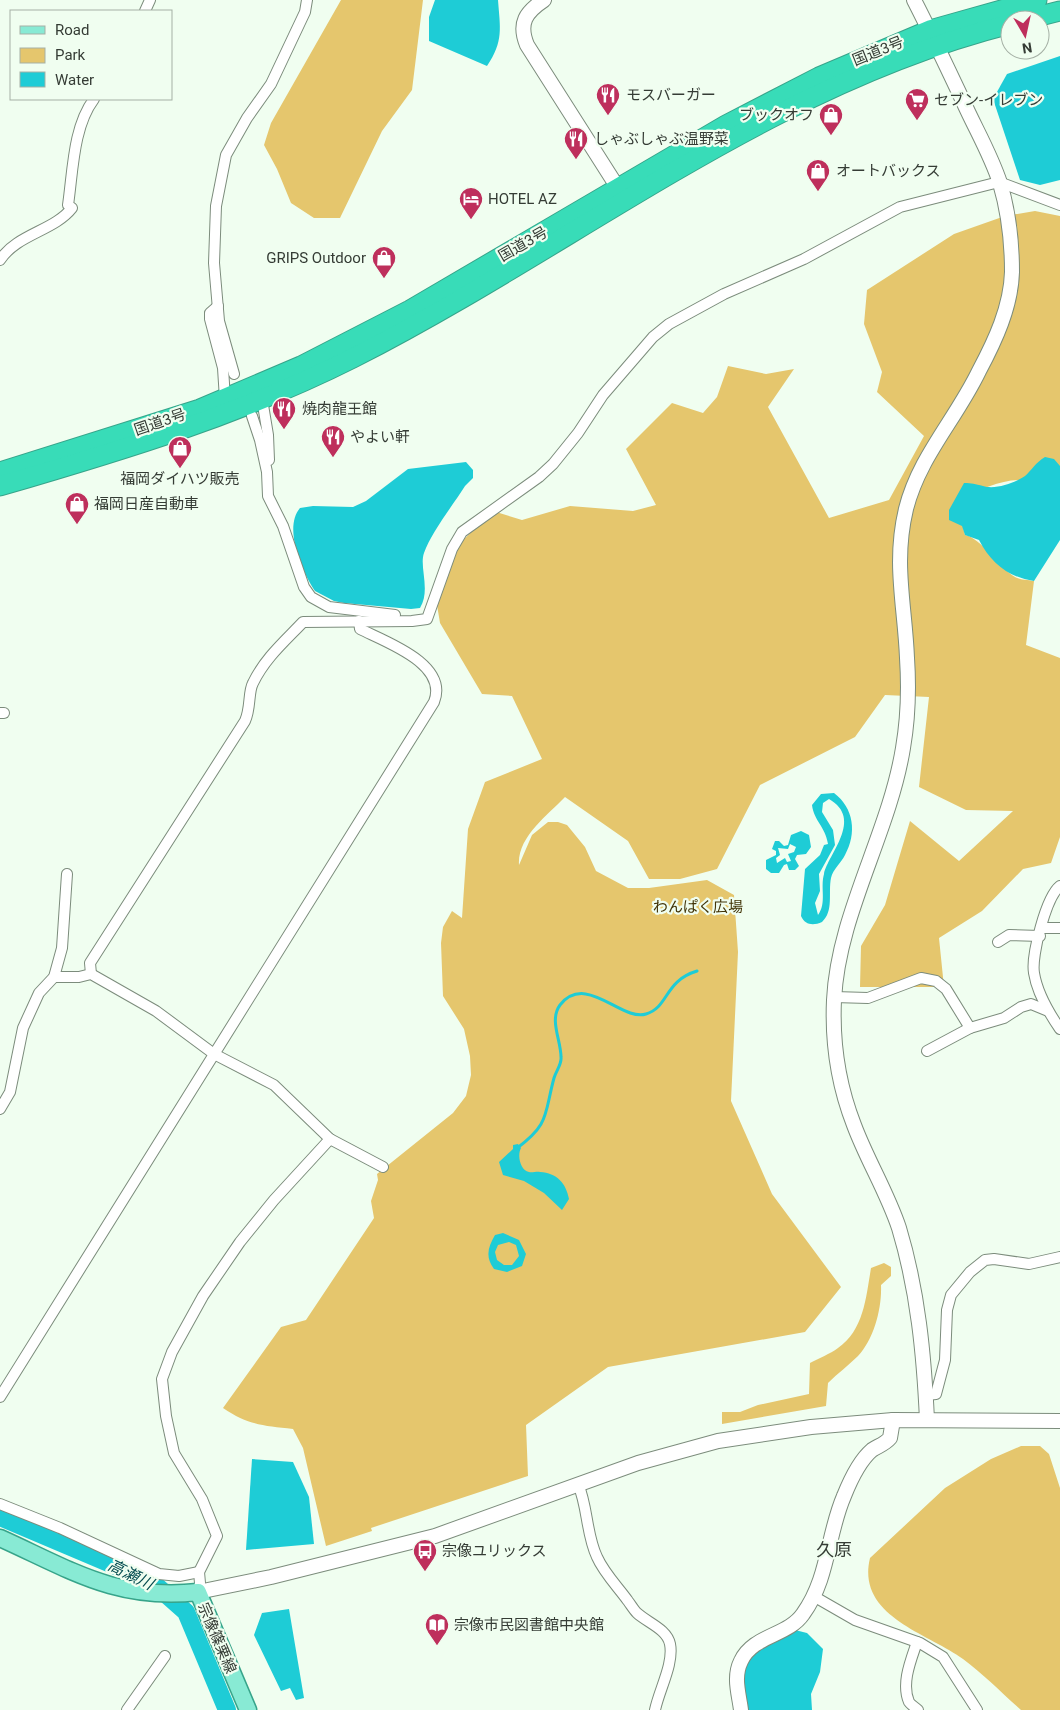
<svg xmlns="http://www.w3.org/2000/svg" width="1060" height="1710" viewBox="0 0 1060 1710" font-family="Roboto,'Noto Sans JP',sans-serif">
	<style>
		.green { fill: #e5c66d }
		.water { fill: #1eccd6; fill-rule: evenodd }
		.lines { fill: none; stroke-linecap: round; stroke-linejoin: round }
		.stream { stroke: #1eccd6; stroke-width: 3 }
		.river { stroke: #1eccd6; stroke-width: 18 }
		.street-casing { stroke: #7c8c7c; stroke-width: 12 }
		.secondary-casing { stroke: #7c8c7c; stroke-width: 16 }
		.primary-casing { stroke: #37a48a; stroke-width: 19 }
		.highway-casing { stroke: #37a48a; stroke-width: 21 }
		.street { stroke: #fff; stroke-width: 10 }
		.secondary { stroke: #fff; stroke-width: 14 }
		.primary { stroke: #88ead4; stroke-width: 16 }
		.highway { stroke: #38dcb8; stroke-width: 19 }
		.labels { text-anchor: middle; stroke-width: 4.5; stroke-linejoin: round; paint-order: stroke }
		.street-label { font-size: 15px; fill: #353c35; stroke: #f0fef0 }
		.poi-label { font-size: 15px; fill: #353c35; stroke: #f0fef0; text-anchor: start }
		.park-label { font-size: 15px; fill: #423407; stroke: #f0fef0 }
		.water-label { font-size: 16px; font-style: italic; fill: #044c50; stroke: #f0fef0 }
		.quarter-label { font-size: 18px; fill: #353c35; stroke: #f0fef0 }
	</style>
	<rect width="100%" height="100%" fill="#f0fef0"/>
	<g class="green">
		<polygon points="341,0 423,0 412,90 382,131 340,218 314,218 291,203 277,169 264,145 271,123"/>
		<path d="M1035,211L1060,216V493C1018,468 998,484 956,499L965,535C981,538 999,567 1015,577C1020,580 1028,580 1034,581L1026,645L1060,658V837L1051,863L1023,869L982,911L939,938L944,987H860L861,946L885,905L910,821L959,861L1013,811L966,810L919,787L929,697L885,695L855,737L760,785L717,869L680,879H649L628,841L565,797C548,815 517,837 519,865L532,835L548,822H558L567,825L585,847L596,871L628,888H649L707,880L734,895L738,952L731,1101L772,1194L841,1287L805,1332L608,1367L526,1425L528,1476L371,1528L372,1531L326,1546L303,1448L293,1429C264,1426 248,1425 223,1408L281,1327L306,1320L374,1218L371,1201L378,1180L377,1174L453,1113L466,1096L471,1075L470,1056L464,1029L443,996L441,943L443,927L452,911L462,918L468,829L485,782L542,759L512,696L482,694L440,623L437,605L456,547L493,511L522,520L570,506L633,511L656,505L626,449L672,403L703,413L717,397L728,366L766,374L794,369L768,407L829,518L889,500L924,436L877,392L882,372L864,324L867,290L954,234L1005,216Z"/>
		<path d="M884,1263L891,1267V1276L881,1285C882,1308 874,1339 858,1356C849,1365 838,1373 828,1383L826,1406L722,1424V1412H740L758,1405L809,1394L810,1363C819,1358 830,1354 838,1348C864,1330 866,1297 871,1268Z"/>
		<path d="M1021,1446H1040L1049,1454L1060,1488V1710H1021C1002,1693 983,1674 963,1659C927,1633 856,1616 870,1558L945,1488L991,1459Z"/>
	</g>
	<g class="water">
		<path d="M435,0H498C500,28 504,41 487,66L429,41V17Z"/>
		<polygon points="1060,56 1060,180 1040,185 1020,180 993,99 1007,74"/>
		<path d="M1045,457L1054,459L1060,466V540L1034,581C1008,577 991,563 979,540L965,535L962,526L949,520V510L964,483C972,483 975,484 983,486C995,490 1015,483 1025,476C1032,470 1035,463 1045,457Z"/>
		<path d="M466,462L473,470V478L465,486C453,505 431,533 424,553C419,567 431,590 420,608L411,609L344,603L334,601L315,591C302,572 283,528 300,508L313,506L353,507L366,501L408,469Z"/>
		<path d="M834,793C854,808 857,833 845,855C841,863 833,869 831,878C828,893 834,911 822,922C813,926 805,925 801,916L805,869L820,855L824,845L828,844C825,826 814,821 812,805L821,794ZM829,799C864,819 828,854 824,874C820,888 827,903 818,915L815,903L820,891L819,874L835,845L833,830L822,812L823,803Z"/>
		<path d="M801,831L809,835L811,847L806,854L797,855L795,859L799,866L795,870H789L787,864L784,865L779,873H771L766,869V860L776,855V851L772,849L775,841H779L784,846L788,845L791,835ZM790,844L796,847L794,852L788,854L791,861L787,862L785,858L777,863L776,858L780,855L778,848L788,849Z"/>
		<path d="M518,1144L521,1148C517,1155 520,1170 529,1172C532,1173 537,1171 540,1172C557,1173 566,1183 569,1199L562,1210L544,1193L524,1181L503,1175L499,1162L513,1149V1145Z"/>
		<path d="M503,1233L519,1240L526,1254L522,1266L507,1272L494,1269C485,1257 488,1247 495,1235ZM509,1242L516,1245L519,1256L512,1265H504L497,1260L495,1252L498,1245Z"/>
		<polygon points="252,1459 293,1462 309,1497 314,1544 246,1550"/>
		<polygon points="289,1609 304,1698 296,1700 290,1688 281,1691 254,1635 262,1613"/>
		<path d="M795,1630L807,1633L823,1649L820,1672L811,1694L812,1710H748C738,1654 748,1654 795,1630Z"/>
	</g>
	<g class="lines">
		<path class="stream" d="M516,1149C550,1124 544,1115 554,1078C556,1071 562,1064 561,1057C561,1040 549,1020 560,1005C586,972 622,1022 646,1014C669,1007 664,981 697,971"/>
		<polyline class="river" points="0,1517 151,1581 186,1612 227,1710"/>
		<g class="street-casing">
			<g id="street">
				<polyline points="145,11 150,0"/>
				<path d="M0,260C17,234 54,231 72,208L68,205C73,171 73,127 94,99"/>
				<polyline points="218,306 210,313 210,319 223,368 225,399"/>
				<polyline points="234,374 219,321 214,263 216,206 226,155 247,118 271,84 305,12 307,0"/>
				<polyline points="262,399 268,435 269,460"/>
				<polyline points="252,416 260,440 267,472 268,496 283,526 304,587 311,597 329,607 395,615"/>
				<polyline points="0,713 4,713"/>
				<path d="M1060,886C1046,897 1031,956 1034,973C1037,992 1049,1013 1060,1029"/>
				<polyline points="1041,928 1060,928"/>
				<polyline points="998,942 1009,935 1040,936"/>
				<path d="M91,974L90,963L245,721C251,708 248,692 253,683C265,658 285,641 303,622L412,621L427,619L452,549L462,532L539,477L553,464L578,433L603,395L653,337L669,324L724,294L804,259L900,207L999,182L1060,205"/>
				<polyline points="54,977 79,977 91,974 156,1011 214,1054 274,1085 330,1139 383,1167"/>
				<polyline points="834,997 868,998 921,978 936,981 946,989 970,1028 1004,1018 1021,1007 1031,1004 1048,1011"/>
				<polyline points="927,1051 970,1028"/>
				<polyline points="0,1109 10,1092 23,1028 39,993 54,977 62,948 67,874"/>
				<polyline points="926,1395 936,1394 945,1360 947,1310 951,1295 970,1272 985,1260 994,1259 1029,1264 1060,1257"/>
				<path d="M0,1397L434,702C449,664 386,642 360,629L359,621"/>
				<path d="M578,1484C588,1507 586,1534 597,1557C604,1573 618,1587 628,1601C631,1605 634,1610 637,1613C648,1623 667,1629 670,1644C674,1664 659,1690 655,1710"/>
				<polyline points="0,1504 60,1528 159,1574 179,1576 199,1572"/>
				<polyline points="198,1592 200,1583 199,1572 217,1536 202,1499 174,1453 166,1416 162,1379 172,1352 203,1296 240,1242 274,1200 330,1139"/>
				<polyline points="815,1597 855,1620 920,1643 943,1657 977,1710"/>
				<path d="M917,1642C911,1660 901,1683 909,1702C911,1705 915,1707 918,1710"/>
				<polyline points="127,1710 165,1656"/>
			</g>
		</g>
		<g class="secondary-casing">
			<g id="secondary">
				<path d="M544,0C526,12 518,23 527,45L618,188"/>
				<path d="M914,0C931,33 947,67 963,101C975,128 991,155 1000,183C1008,210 1012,244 1012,272C1011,307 995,341 979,371C956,419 919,457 906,509C893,563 905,606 907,658C909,688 908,719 903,748C889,834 838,914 834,1000C832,1044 838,1084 854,1125C867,1160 887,1192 899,1228C918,1291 924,1355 927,1420"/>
				<polyline points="198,1592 271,1577 435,1536 638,1463 718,1441 811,1427 893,1420 1060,1421"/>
				<path d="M741,1710C739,1694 733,1677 741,1661C753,1635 788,1636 803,1614C829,1578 827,1535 844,1496C850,1481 859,1461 872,1450C878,1446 885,1444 890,1438L893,1420"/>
			</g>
		</g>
		<g class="primary-casing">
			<path id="primary" d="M0,1538C71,1570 117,1601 198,1592L248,1710"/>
		</g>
		<g class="highway-casing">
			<g id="highway">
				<polyline points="1024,20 1060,11"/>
				<polyline points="0,472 200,409 301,366 410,310 726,125 819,77 930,30 1037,0"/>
				<path d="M0,486C120,451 240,415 353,358C572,247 768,85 1010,24"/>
			</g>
		</g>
		<use href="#street" class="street"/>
		<use href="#secondary" class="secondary"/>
		<use href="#primary" class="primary"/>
		<use href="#highway" class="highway"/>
	</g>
	<defs>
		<g id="restaurant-pin" transform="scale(1.25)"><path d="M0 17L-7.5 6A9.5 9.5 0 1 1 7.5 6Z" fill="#be2f5c" stroke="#f0fef0"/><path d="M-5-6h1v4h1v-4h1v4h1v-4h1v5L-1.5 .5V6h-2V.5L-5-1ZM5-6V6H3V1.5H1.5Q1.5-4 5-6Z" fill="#fff"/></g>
		<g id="supermarket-pin" transform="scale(1.25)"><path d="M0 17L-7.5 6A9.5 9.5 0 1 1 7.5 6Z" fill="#be2f5c" stroke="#f0fef0"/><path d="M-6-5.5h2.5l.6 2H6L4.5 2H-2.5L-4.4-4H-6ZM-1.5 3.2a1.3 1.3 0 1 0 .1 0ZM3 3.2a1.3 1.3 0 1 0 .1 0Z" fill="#fff"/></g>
		<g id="shop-pin" transform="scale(1.25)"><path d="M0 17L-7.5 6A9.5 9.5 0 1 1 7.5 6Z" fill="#be2f5c" stroke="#f0fef0"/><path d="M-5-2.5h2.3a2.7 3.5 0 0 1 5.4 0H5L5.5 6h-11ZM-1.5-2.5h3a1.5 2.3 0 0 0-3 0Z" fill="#fff"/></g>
		<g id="hotel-pin" transform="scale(1.25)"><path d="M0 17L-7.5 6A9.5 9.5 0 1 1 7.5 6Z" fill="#be2f5c" stroke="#f0fef0"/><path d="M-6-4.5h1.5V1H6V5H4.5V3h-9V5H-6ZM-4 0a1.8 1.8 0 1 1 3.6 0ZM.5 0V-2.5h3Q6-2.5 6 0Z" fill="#fff"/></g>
		<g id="bus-pin" transform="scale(1.25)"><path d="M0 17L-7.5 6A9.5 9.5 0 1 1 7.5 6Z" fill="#be2f5c" stroke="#f0fef0"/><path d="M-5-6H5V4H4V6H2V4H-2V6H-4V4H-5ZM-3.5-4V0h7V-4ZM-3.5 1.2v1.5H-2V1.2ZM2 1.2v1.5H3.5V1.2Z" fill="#fff"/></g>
		<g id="library-pin" transform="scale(1.25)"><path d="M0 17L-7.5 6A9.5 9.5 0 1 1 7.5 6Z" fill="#be2f5c" stroke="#f0fef0"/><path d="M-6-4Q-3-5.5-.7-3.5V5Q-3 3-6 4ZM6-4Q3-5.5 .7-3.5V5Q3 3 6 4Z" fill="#fff"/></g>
	</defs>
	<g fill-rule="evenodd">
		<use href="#restaurant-pin" x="608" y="95"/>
		<use href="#supermarket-pin" x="917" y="100"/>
		<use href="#shop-pin" x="831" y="115"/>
		<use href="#restaurant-pin" x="576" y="139"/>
		<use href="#shop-pin" x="818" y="171"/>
		<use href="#hotel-pin" x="471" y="199"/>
		<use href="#shop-pin" x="384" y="258"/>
		<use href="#restaurant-pin" x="284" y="409"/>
		<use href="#restaurant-pin" x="333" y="437"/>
		<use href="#shop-pin" x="180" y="448"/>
		<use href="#shop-pin" x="77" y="504"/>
		<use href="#bus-pin" x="425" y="1551"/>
		<use href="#library-pin" x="437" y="1625"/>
	</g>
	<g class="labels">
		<g class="street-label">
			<text transform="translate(878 51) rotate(-22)" y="5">国道3号</text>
			<text transform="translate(523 244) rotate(-30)" y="5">国道3号</text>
			<text transform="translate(160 422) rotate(-19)" y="5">国道3号</text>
			<text transform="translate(217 1638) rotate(67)" y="5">宗像篠栗線</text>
		</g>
		<g class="poi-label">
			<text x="626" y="100">モスバーガー</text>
			<text x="934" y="105">セブン-イレブン</text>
			<text x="814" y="120" text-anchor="end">ブックオフ</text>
			<text x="594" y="144">しゃぶしゃぶ温野菜</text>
			<text x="836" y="176">オートバックス</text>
			<text x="488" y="204">HOTEL AZ</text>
			<text x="366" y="263" text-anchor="end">GRIPS Outdoor</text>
			<text x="302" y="414">焼肉龍王館</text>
			<text x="350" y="442">やよい軒</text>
			<text x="180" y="484" text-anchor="middle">福岡ダイハツ販売</text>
			<text x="94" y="509">福岡日産自動車</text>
			<text x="442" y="1556">宗像ユリックス</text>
			<text x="454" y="1630">宗像市民図書館中央館</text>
		</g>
		<g class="park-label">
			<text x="698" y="912">わんぱく広場</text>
		</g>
		<g class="water-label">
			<text transform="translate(131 1574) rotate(26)" y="6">高瀬川</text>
		</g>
		<g class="quarter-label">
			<text x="834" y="1556">久原</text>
		</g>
	</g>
	<rect x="10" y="10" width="162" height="90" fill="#f0fef0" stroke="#a5b0a5"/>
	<rect x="20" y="26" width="25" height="8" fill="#88ead4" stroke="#a5b0a5"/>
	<text x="55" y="35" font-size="15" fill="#353c35">Road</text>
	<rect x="20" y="48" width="25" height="15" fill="#e5c66d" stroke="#a5b0a5"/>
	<text x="55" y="60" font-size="15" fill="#353c35">Park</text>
	<rect x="20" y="72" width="25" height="15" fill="#1eccd6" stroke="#a5b0a5"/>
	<text x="55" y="85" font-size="15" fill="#353c35">Water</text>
	<g transform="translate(1025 35) rotate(171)"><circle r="24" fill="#f0fef0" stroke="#a5b0a5"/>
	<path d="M0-4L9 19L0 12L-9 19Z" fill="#be2f5c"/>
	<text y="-8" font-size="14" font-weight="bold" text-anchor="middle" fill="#353c35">N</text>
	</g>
</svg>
